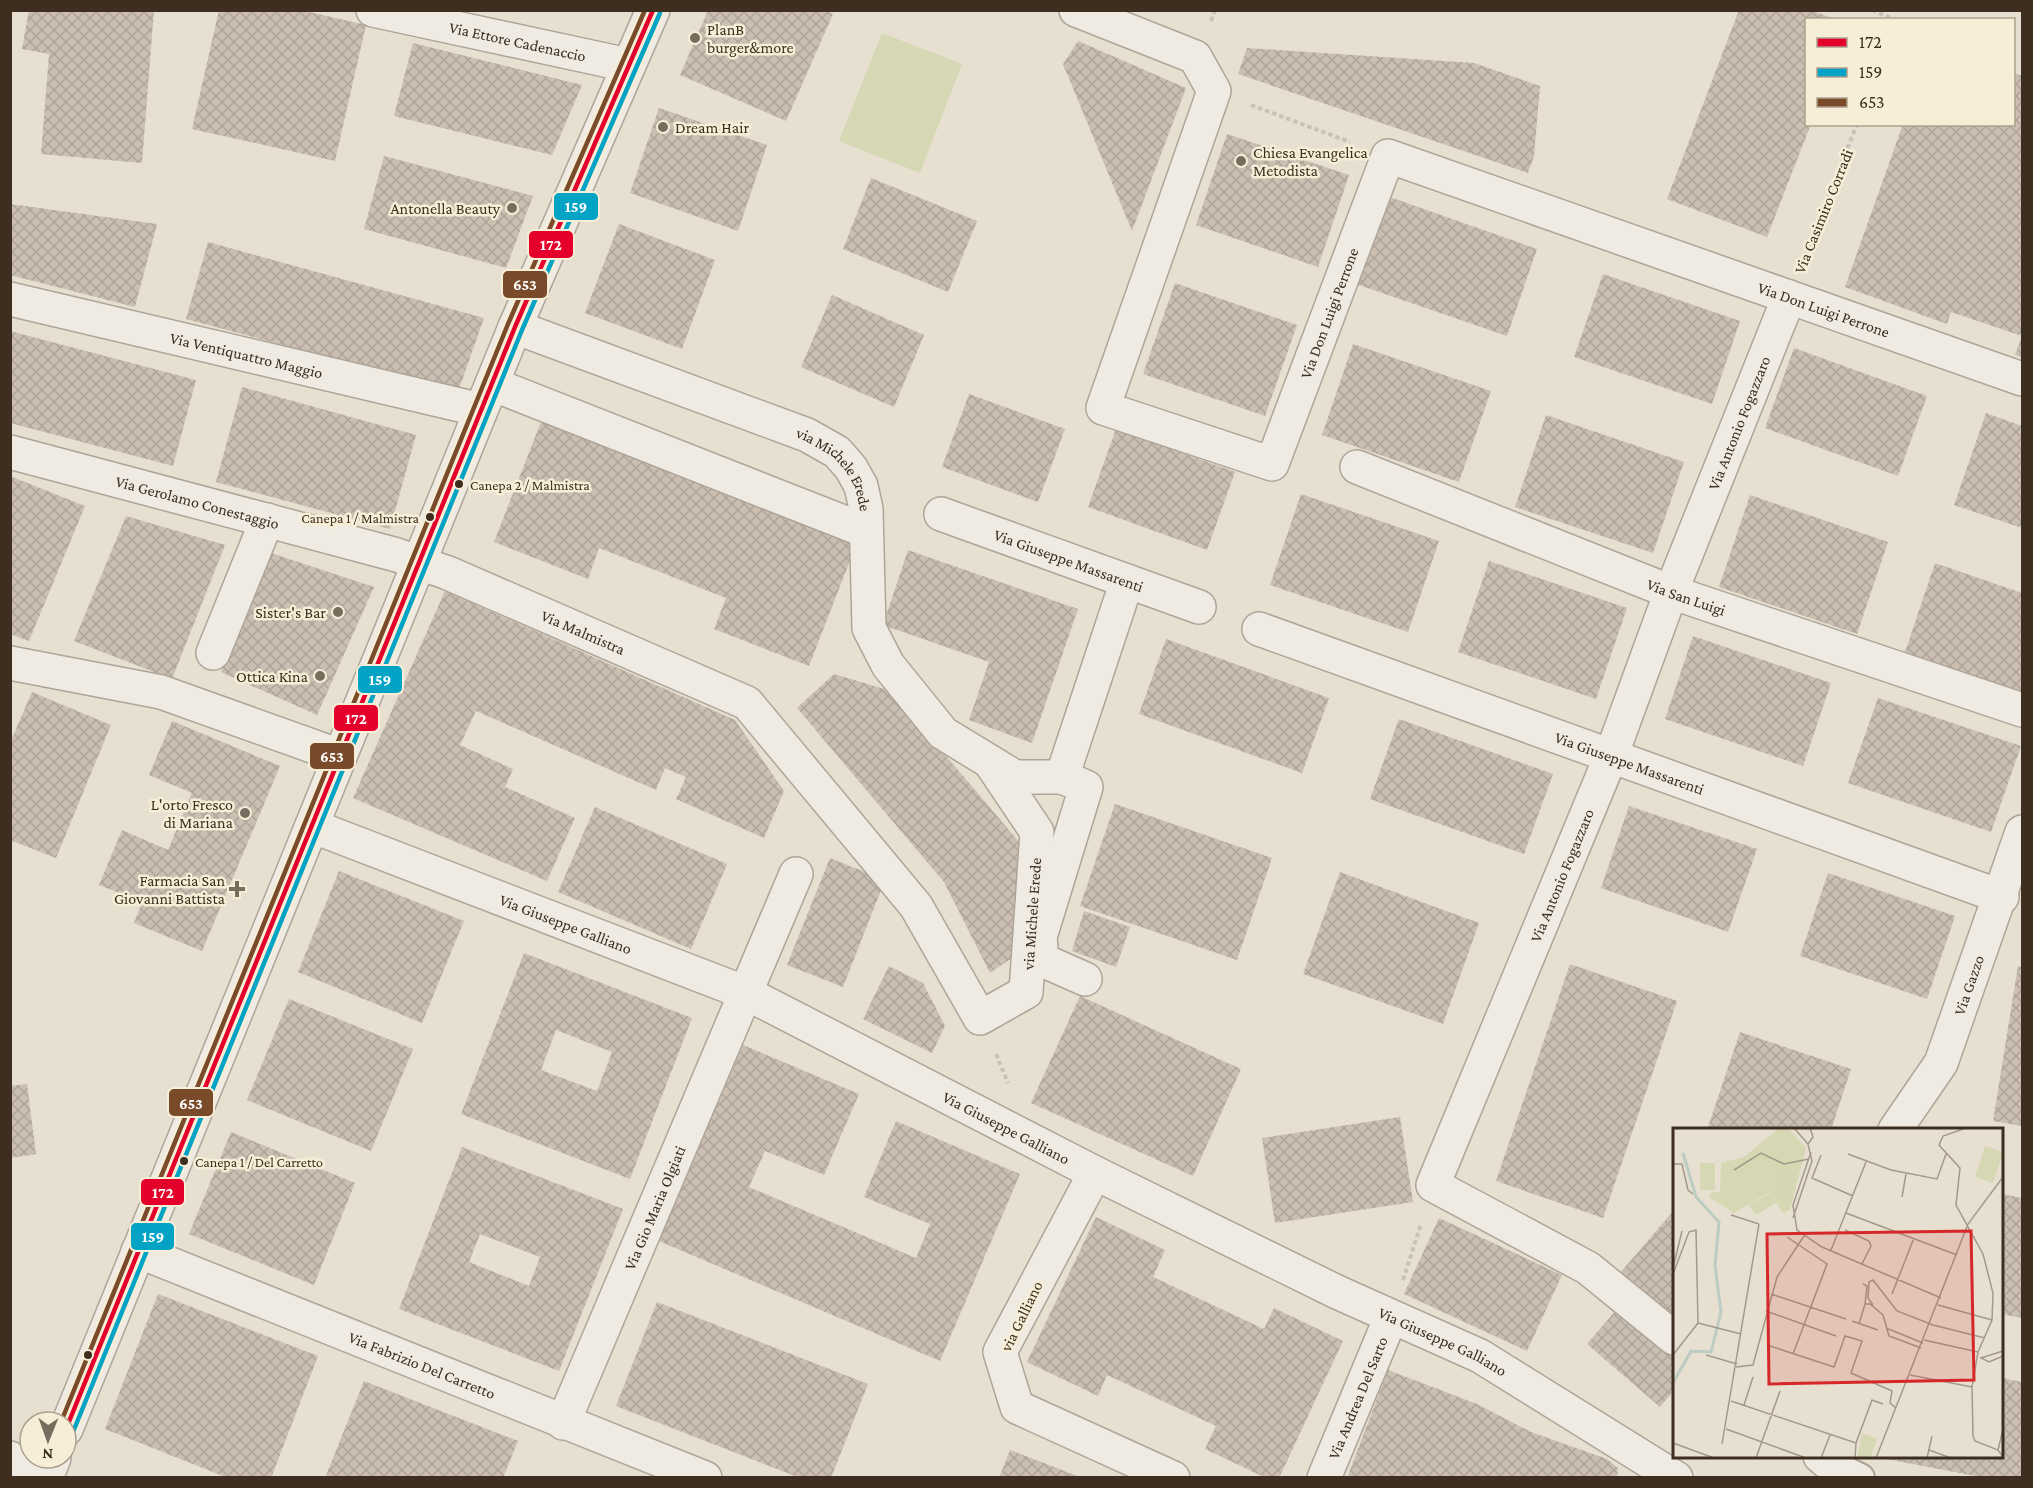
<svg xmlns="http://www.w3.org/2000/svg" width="2033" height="1488" viewBox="0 0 2033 1488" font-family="'Crimson Pro',serif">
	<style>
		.garden { fill: #d6d7b3 }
		.building { fill: url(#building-cross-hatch); fill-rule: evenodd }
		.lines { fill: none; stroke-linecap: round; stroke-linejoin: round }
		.pedestrian-casing { stroke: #ada599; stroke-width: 32 }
		.minor-casing { stroke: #ada599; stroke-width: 36 }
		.tertiary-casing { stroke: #ada599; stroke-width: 36 }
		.path { stroke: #c8c2b9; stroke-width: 4; stroke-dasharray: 4.5 3; stroke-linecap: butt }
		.pedestrian { stroke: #efebe3; stroke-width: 28 }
		.minor { stroke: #efebe3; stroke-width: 33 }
		.tertiary { stroke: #efebe3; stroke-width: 33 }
		.bus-1-casing { stroke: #f7eed8; stroke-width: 9 }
		.bus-2-casing { stroke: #f7eed8; stroke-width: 9 }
		.bus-3-casing { stroke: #f7eed8; stroke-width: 9 }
		.bus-1 { stroke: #e4002b; stroke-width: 4.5 }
		.bus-2 { stroke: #03a3c5; stroke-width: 4.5 }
		.bus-3 { stroke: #7a4b2a; stroke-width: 4.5 }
		.poi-dot { fill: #786c5e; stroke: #f7eed8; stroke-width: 2 }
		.bus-dot { fill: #3d2e20; stroke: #f7eed8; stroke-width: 2 }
		.labels { text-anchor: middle; stroke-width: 5; stroke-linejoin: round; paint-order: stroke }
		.bus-label { font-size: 14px; fill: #3d2e20; stroke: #f7eed8; text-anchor: start }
		.poi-label { font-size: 16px; fill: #3d2e20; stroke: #f7eed8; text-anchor: end }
		.street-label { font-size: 16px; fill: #3d2e20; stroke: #f7eed8 }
		.inset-river { fill: none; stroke: #bcccc2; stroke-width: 3 }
		.inset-road { fill: none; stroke: #a3998a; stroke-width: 1.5 }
		.view { fill: #d62828; fill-opacity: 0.15; stroke: #d62828; stroke-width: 3 }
		.inset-edge { fill: none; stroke: #3d2e20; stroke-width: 3 }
		.line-badge { stroke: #f7eed8; stroke-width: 2 }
		.badge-label { font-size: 16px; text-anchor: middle; font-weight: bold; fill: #fff }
	</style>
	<defs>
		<pattern id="building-cross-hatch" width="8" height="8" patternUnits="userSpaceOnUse" patternTransform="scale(1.5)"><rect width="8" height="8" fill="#cbbfb2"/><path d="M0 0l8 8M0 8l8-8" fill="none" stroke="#afa499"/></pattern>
	</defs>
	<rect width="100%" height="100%" fill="#e7e0d1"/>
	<polygon class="garden" points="882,33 962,64 920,173 839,141"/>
	<g class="building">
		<polygon points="29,10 154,10 142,163 41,154 49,54 22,49"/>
		<polygon points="219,10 301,10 366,25 335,161 192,129"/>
		<polygon points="708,10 825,10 833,14 786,121 680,75"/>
		<polygon points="1739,10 1811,10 1834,19 1806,20 1806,124 1811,124 1767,237 1667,199"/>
		<polygon points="1078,41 1186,88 1132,231 1063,64"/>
		<polygon points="413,43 582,85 552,155 394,116"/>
		<polygon points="1247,48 1474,63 1540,86 1534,156 1528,173 1238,74"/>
		<polygon points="2014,73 2022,76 2022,357 2015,355 2022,336 1951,312 1947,324 1845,287 1903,124 2014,124"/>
		<polygon points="659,108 767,145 738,231 630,193"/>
		<polygon points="1227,134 1349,175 1318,267 1196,225"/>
		<polygon points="384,156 533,196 506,268 364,229"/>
		<polygon points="871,178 977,221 948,292 843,249"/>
		<polygon points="1384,195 1537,249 1507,336 1353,283"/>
		<polygon points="10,204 157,224 135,307 10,275"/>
		<polygon points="619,224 715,260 682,349 585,313"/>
		<polygon points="208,242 484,318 458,392 186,319"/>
		<polygon points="1603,274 1740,321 1712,404 1574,357"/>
		<polygon points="1175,283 1297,325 1265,416 1143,374"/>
		<polygon points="832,295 924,335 894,407 801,367"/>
		<polygon points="10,331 196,380 173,466 10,423"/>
		<polygon points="1353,344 1491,391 1459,482 1322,435"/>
		<polygon points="1794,348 1927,396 1898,476 1765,428"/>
		<polygon points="242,387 416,435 390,529 216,482"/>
		<polygon points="969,394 1065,429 1038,502 942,467"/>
		<polygon points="1986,413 2022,426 2022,528 1954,505"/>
		<polygon points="1546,415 1684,462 1653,553 1515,507"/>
		<polygon points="543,417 858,540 809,666 714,629 726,598 599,548 588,579 494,542"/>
		<polygon points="1116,429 1235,472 1207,550 1088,507"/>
		<polygon points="10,476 85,506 29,641 10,634"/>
		<polygon points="1301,494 1439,541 1408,632 1270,585"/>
		<polygon points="1750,495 1888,542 1857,634 1719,587"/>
		<polygon points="126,516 225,545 172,679 74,641"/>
		<polygon points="908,550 1078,609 1032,743 969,720 989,662 883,625"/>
		<polygon points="271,553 374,587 317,715 221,672"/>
		<polygon points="1489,561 1627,608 1596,699 1458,652"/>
		<polygon points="1935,563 2022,593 2022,695 1904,655"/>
		<polygon points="445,591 735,720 784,791 764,838 676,799 686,777 665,768 656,790 476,711 460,745 513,769 505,787 575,818 547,881 353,798"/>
		<polygon points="1693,636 1831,683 1803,766 1665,719"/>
		<polygon points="1166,639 1329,698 1302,773 1139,714"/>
		<polygon points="834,674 891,691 1019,842 1012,958 990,973 944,882 797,708"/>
		<polygon points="32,692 111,725 56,858 10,840 10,743"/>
		<polygon points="1878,698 2021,746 1991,832 1848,783"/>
		<polygon points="1399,719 1553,774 1524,854 1370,799"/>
		<polygon points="172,721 280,766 202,951 134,923 142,902 99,885 122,830 168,850 192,793 149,775"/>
		<polygon points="1115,804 1272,858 1237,960 1080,906"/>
		<polygon points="1629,806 1757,849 1728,932 1601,888"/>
		<polygon points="595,807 727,864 691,949 558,892"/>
		<polygon points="830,858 885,880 843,987 787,965"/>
		<polygon points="339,871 464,921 422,1023 298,972"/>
		<polygon points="1340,872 1479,923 1443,1024 1303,974"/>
		<polygon points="1828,873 1955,916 1927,999 1800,956"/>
		<polygon points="1084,911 1130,927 1116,967 1072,951"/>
		<path d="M524,953L692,1018L630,1179L461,1114ZM556,1030L612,1052L597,1091L541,1070Z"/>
		<polygon points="1570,964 1677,1001 1603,1218 1496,1181"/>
		<polygon points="889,966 923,983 945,1026 932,1053 863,1019"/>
		<polygon points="2018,966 2022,967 2022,1126 1993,1121"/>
		<polygon points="1080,996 1241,1069 1193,1176 1031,1103"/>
		<polygon points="289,999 413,1049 371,1151 247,1100"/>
		<polygon points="1740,1032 1851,1069 1831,1130 1707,1130"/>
		<polygon points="743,1045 859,1094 824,1175 765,1151 749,1187 916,1258 930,1224 864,1197 896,1121 1020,1174 940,1361 659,1241"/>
		<polygon points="27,1084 36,1154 10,1158 10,1086"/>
		<polygon points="1400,1117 1413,1202 1275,1223 1262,1138"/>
		<polygon points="231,1132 355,1183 314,1285 189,1234"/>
		<path d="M462,1147L623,1209L559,1371L399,1309ZM480,1234L540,1257L529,1286L469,1262Z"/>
		<polygon points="2002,1194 2022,1198 2022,1318 2002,1314"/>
		<polygon points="1674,1210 1674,1327 1615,1279"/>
		<polygon points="1096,1217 1165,1250 1153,1277 1264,1329 1274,1308 1343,1341 1279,1478 1266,1478 1205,1449 1216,1426 1107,1375 1098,1396 1027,1362"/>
		<polygon points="1439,1218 1562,1275 1527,1351 1404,1294"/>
		<polygon points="158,1294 318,1356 271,1478 228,1478 105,1429"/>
		<polygon points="657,1302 868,1384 831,1478 800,1478 616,1406"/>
		<polygon points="1619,1307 1674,1354 1674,1390 1660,1407 1587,1344"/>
		<polygon points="1388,1370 1477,1404 1531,1432 1607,1459 1618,1468 1617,1478 1347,1478"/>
		<polygon points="2002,1378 2022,1382 2022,1478 1986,1478 1881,1458 2002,1456"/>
		<polygon points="364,1381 518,1441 503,1478 325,1478"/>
		<polygon points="1010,1450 1080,1477 1080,1478 999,1478"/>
	</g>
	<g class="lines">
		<g class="pedestrian-casing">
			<polyline id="pedestrian" points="1827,1462 1860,1478"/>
		</g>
		<g class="minor-casing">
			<g id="minor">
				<path id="s1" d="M373,10L628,65"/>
				<path id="s2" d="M1076,10L1195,57L1214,91L1103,408L1272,464L1388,156L2022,379"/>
				<path id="s3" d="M10,299L481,410"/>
				<path id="s4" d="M515,327L807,435L837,452L851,468L861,486L866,509L869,628L888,665L943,733L1015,777H1062L1127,581"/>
				<polyline points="492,384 866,531"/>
				<path id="s5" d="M10,452L397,555L448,573L747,703L916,906L980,1018L1026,992L1037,832L990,762"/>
				<path id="s6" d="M1357,467L1671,592L2022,710"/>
				<path id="s7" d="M941,514L1199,607"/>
				<path id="s8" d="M1259,629L2002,897"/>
				<polyline points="213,653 267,520"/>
				<polyline points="10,663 161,692 340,756"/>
				<polyline points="1062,777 1086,787 1040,937 1042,960 1085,979"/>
				<path id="s9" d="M312,826L746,993L1095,1173L1337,1292L1480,1356L1676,1478"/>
				<path id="s10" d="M1895,1130L1941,1063L2022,832"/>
				<polyline points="1095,1173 1000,1352 1017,1407 1173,1478"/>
				<path id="s11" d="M138,1251L705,1478"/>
				<path id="s12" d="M1674,1338L1588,1268L1433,1185L1611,756L1671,592L1789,297"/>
				<path id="s13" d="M563,1423L796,874"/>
				<polyline points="1820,1456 1827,1462"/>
				<polyline points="10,1458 29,1478"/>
				<path id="s14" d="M1324,1478L1391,1317"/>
			</g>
		</g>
		<g class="tertiary-casing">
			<g id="tertiary">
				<polyline points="66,1429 515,327 653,10"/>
				<polyline points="46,1478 54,1458"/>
			</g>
		</g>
		<g class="path">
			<polyline points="1872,10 1896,20"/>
			<polyline points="1211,21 1215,10"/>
			<polyline points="1251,105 1350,142"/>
			<polyline points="1804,260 1857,124"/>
			<polyline points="996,1054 1008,1083"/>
			<polyline points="1403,1280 1421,1224"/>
		</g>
		<use href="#pedestrian" class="pedestrian"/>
		<use href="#minor" class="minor"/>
		<use href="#tertiary" class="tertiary"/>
		<g class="bus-1-casing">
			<polyline id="bus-1" points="66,1429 515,327 653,10"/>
		</g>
		<g class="bus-2-casing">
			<polyline id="bus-2" points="73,1432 522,330 660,13"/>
		</g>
		<g class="bus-3-casing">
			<polyline id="bus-3" points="61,1422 508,324 645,10"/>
		</g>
		<use href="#bus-1" class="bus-1"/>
		<use href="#bus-2" class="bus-2"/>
		<use href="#bus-3" class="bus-3"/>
	</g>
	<g class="poi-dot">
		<circle cx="695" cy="38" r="6"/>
		<circle cx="663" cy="127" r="6"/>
		<circle cx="1241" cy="161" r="6"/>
		<circle cx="512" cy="208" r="6"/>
		<circle cx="338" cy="612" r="6"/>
		<circle cx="320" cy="676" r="6"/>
		<circle cx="245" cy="813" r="6"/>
		<path d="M234 880h6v6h6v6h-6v6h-6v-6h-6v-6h6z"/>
	</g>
	<g class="bus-dot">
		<circle cx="459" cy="484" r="5"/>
		<circle cx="430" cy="517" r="5"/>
		<circle cx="184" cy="1161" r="5"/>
		<circle cx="88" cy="1355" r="5"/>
	</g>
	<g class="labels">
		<g class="bus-label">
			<text x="470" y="490">Canepa 2 / Malmistra</text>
			<text x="419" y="523" text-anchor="end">Canepa 1 / Malmistra</text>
			<text x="195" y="1167">Canepa 1 / Del Carretto</text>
		</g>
		<g class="poi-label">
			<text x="707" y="35" text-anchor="start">PlanB<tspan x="707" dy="18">burger&amp;more</tspan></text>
			<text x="675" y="133" text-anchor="start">Dream Hair</text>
			<text x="1253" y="158" text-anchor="start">Chiesa Evangelica<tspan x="1253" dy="18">Metodista</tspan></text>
			<text x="500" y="214">Antonella Beauty</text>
			<text x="326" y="618">Sister's Bar</text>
			<text x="308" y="682">Ottica Kina</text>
			<text x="233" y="810">L'orto Fresco<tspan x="233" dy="18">di Mariana</tspan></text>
			<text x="225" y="886">Farmacia San<tspan x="225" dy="18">Giovanni Battista</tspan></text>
		</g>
		<g class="street-label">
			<text dy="6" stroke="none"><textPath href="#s1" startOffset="148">Via Ettore Cadenaccio</textPath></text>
			<text transform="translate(1823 211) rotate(-68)" y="6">Via Casimiro Corradi</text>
			<text dy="6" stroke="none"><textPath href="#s2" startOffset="1472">Via Don Luigi Perrone</textPath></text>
			<text dy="6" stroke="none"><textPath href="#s2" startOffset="842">Via Don Luigi Perrone</textPath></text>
			<text dy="6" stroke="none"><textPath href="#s3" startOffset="243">Via Ventiquattro Maggio</textPath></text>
			<text dy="6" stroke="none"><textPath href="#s12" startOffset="1108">Via Antonio Fogazzaro</textPath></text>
			<text dy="6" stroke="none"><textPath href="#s4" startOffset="357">via Michele Erede</textPath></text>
			<text dy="6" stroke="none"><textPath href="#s5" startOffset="194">Via Gerolamo Conestaggio</textPath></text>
			<text dy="6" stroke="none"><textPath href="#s7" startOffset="136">Via Giuseppe Massarenti</textPath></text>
			<text dy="6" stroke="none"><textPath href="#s6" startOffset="354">Via San Luigi</textPath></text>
			<text dy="6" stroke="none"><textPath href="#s5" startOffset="602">Via Malmistra</textPath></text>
			<text dy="6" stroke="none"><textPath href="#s8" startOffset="394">Via Giuseppe Massarenti</textPath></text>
			<text dy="6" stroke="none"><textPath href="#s12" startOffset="622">Via Antonio Fogazzaro</textPath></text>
			<text dy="6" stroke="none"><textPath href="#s5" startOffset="1305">via Michele Erede</textPath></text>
			<text dy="6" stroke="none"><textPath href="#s9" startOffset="272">Via Giuseppe Galliano</textPath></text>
			<text dy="6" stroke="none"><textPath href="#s10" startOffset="164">Via Gazzo</textPath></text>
			<text dy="6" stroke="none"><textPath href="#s9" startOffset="758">Via Giuseppe Galliano</textPath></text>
			<text dy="6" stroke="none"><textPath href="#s13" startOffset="234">Via Gio Maria Olgiati</textPath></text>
			<text transform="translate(1021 1316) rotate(-64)" y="6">via Galliano</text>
			<text dy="6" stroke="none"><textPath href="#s9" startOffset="1244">Via Giuseppe Galliano</textPath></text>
			<text dy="6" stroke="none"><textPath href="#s11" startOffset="306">Via Fabrizio Del Carretto</textPath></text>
			<text dy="6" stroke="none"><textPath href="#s14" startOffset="87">Via Andrea Del Sarto</textPath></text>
		</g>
	</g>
	<g transform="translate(1673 1128)">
		<rect width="330" height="330" fill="#e7e0d1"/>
		<path d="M106,0H115L133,20L117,82L110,85L96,64L61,85L36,69L38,64H47L48,35L71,29ZM189,305L204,311L197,330H184Z" fill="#d6d7b3"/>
		<path d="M312,18L330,24L320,55L302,49ZM27,35H42V62H27ZM114,43L121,53L116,68L108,69L104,64L106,49ZM96,65L103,75L83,87L76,77Z" fill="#d6d7b3"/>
		<path class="inset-river" d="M0,255L18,223L38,224L48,184L42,137L46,94L23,69L10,25"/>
		<path class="inset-road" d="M293,0L270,8L266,17L287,40L283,77L310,126L320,165L319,192L305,224L299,259L300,308L302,313L325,322L330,329M135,16L140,9L137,0M138,24L120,77L124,102L149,119L268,170M175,26L218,42L264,51L273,26M148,27L139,50L180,68M0,36H9L15,62L20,66M61,42L88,25L111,36L136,31M229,69L233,46M0,78V110M173,85L284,127M58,87L86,96M120,90L139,33L135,16L121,0M172,102L196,113L198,118L189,136M114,109L154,136L120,226M158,122L193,34M0,140L9,103M0,146L16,104L23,102L25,195M190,156L194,158L192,176M98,166L173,191M219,166L241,110M200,177L195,170L196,154L200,152L224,183L260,197L312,210M265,177L319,192M93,183L163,208M179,193L205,202M25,195L68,206M186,196L192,176H197L210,187L216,208L248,220M213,200L250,215M251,212L305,224M94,217L161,239L172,208L189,213L178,245L219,263L217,275L223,280M330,223L308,230L316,234L330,228M0,227L25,195M33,227L64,236M63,239L80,237L104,149L131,108M237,247L299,259M58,273L183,315M71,277L80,249M53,301L133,330M0,315L41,330M49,316L86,96M256,322L278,330M325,322L330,301M83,330L107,263M148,330L157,307M182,330L183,315L199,272L210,276M203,330L295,96L330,49M254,330L259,308"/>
		<path class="view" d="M298,103L301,252L96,256L94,106Z"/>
		<rect width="330" height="330" class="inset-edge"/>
	</g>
	<g class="line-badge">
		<rect x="553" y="192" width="46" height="29" rx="6" fill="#03a3c5"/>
		<rect x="528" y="230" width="46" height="29" rx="6" fill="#e4002b"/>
		<rect x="502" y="270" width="46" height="29" rx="6" fill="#7a4b2a"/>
		<rect x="357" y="665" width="46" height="29" rx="6" fill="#03a3c5"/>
		<rect x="333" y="704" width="46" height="28" rx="6" fill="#e4002b"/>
		<rect x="309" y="742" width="46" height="28" rx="6" fill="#7a4b2a"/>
		<rect x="168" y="1088" width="46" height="29" rx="6" fill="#7a4b2a"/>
		<rect x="140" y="1178" width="45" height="28" rx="6" fill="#e4002b"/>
		<rect x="130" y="1222" width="45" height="29" rx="6" fill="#03a3c5"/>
	</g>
	<g class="badge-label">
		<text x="576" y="212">159</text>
		<text x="551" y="250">172</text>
		<text x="525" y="290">653</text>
		<text x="380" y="685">159</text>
		<text x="356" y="724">172</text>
		<text x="332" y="762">653</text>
		<text x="191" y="1109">653</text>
		<text x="163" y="1198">172</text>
		<text x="153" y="1242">159</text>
	</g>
	<rect width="2033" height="1488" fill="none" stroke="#3d2e20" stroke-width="24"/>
	<rect x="1805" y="18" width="210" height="108" fill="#f7eed8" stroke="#ada18e" stroke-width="1.5"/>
	<rect x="1817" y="38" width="30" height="9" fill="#e4002b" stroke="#ada18e" stroke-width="1.5"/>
	<text x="1859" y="48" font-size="18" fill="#3d2e20">172</text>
	<rect x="1817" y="68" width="30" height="9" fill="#03a3c5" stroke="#ada18e" stroke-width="1.5"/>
	<text x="1859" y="78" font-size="18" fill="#3d2e20">159</text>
	<rect x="1817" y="98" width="30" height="9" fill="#7a4b2a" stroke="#ada18e" stroke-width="1.5"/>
	<text x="1859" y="108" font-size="18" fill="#3d2e20">653</text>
	<g transform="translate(48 1440) rotate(181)"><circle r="28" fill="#f7eed8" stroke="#ada18e" stroke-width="1.5"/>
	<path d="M0-4.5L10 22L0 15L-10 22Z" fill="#786c5e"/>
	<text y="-9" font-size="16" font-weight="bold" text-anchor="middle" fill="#3d2e20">N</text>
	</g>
</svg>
